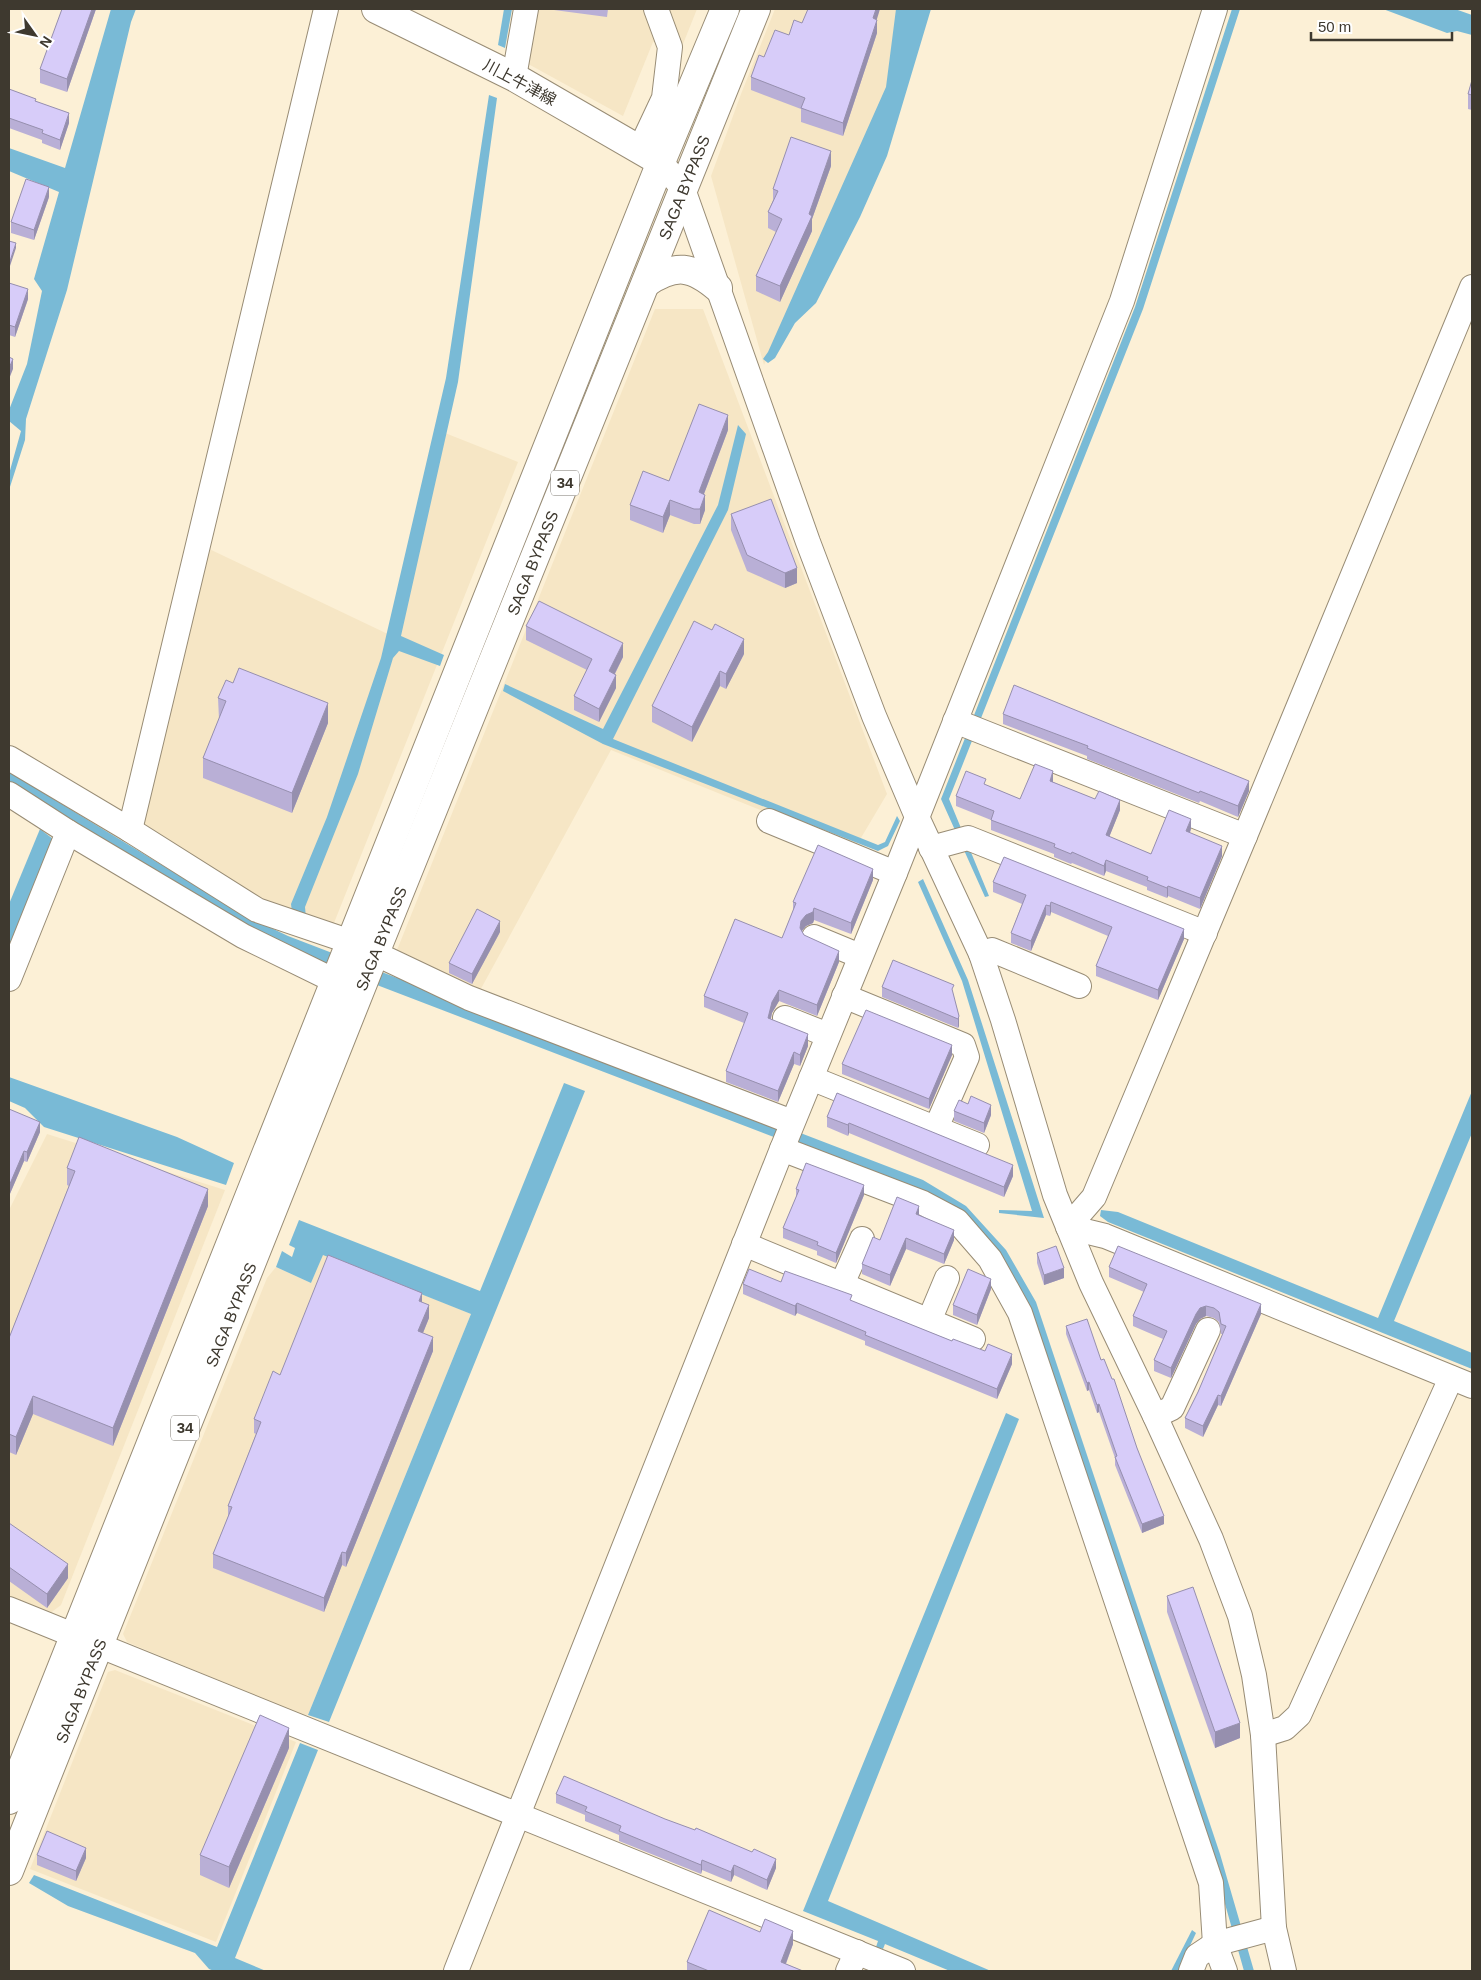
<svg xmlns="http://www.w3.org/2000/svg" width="1481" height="1980" viewBox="0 0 1481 1980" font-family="Arial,'Noto Sans JP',sans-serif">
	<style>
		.built { fill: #f6e6c5 }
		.water { fill: #79bad6 }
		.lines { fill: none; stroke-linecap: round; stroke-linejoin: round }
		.minor-casing { stroke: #988c75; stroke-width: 26 }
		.major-casing { stroke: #988c75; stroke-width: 30 }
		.highway-casing { stroke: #988c75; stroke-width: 30 }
		.minor { stroke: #fff; stroke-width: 24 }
		.major { stroke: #fff; stroke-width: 28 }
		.highway { stroke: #fff; stroke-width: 28 }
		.wall { fill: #b9afd6 }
		.shaded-wall { fill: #968fae }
		.building { fill: #d7ccf9; stroke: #968fae }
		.labels { text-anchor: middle; stroke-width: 4.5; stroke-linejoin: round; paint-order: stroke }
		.shield { fill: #fff; stroke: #78746d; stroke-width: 1 }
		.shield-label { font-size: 15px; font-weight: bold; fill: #3e392f }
		.street-label { font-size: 16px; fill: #3e392f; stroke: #fff }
	</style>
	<rect width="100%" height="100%" fill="#fcf0d6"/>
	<g class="built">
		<polygon points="531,9 697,9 683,44 653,42 623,116 521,60"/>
		<polygon points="775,9 915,9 893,84 764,365 711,176 741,94"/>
		<polygon points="655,309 703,309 887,794 855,848 611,750 477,996 395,955"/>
		<polygon points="440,431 518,462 332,928 263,906 139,825 205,547 392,636"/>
		<polygon points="47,1134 225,1190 61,1605 49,1614 9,1597 9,1210"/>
		<polygon points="323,1254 471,1314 308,1715 300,1714 127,1642 123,1634 267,1278 276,1267 311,1283"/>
		<polygon points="115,1670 296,1742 216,1942 30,1869 108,1672"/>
	</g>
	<g class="water">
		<polygon points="111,9 136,9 131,22 67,290 26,419 25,440 9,490 9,474 21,431 9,421 9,410 27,364 42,291 34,279 59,192 9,171 9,148 65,168"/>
		<polygon points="504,9 512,9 505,48 498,45"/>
		<polygon points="896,9 931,9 887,156 860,217 816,303 795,323 775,358 768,363 763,359 768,352 886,87"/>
		<polygon points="1232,9 1240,9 1143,309 949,799 989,896 985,897 941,799 1135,307"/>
		<polygon points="1383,9 1455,9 1472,15 1472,35 1457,31 1447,33"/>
		<polygon points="489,95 497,98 458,382 401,636 444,655 440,666 399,651 393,658 358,774 305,907 306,918 292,912 291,904 327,817 381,658 446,378"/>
		<polygon points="738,425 746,434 728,510 613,739 878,845 885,842 897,816 900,821 888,846 878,851 603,744 503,691 505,684 603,729 718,505"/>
		<polygon points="9,772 244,915 288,936 923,1180 966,1206 1006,1250 1036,1302 1220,1854 1254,1971 1244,1971 1210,1851 1024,1307 917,1192 283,949 9,783"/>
		<polygon points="40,829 53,839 9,946 9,904"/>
		<polygon points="923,879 968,980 1044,1218 999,1213 999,1210 1032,1211 962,981 918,882"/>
		<polygon points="9,1077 177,1137 234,1163 226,1185 44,1127 25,1108 9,1101"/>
		<polygon points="564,1083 585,1091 329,1722 308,1715 471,1314 323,1255 311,1283 276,1267 282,1251 292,1257 295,1248 289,1245 299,1220 480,1291"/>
		<polygon points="1472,1091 1472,1133 1394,1321 1472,1353 1472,1369 1108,1222 1100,1216 1101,1210 1118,1212 1378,1318"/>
		<polygon points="1006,1413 1019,1419 828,1901 991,1971 950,1971 885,1944 883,1949 876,1947 878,1941 803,1911"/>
		<polygon points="300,1743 318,1750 235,1958 266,1971 214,1971 209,1969 195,1953 68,1906 29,1883 34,1875 217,1947"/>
		<polygon points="1192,1930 1196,1933 1178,1971 1171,1971"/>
	</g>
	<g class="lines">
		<g class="minor-casing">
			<g id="minor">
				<polyline points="514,77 526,9"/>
				<polyline points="640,149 664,98 670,47 656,9"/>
				<polyline points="661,162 683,189 808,542 874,716 917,817 981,954 1003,1020 1055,1195 1091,1283 1155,1416 1211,1539 1240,1616 1254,1675 1263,1735 1274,1928 1284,1971"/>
				<polyline points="1472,287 1245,836 1094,1197 1068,1227 1105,1236 1472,1386"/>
				<polyline points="955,721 1245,836"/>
				<polyline points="9,758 130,830 257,910 351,942 469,998 792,1122"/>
				<polyline points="9,794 68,832 9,979"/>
				<polyline points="769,821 895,873"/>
				<polyline points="130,830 326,9"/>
				<polyline points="68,832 243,936 335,981"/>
				<polyline points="931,848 968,838 1205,933"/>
				<polyline points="814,937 860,956"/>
				<polyline points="981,954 992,950 1079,986"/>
				<polyline points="844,996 963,1045 967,1057 936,1128"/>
				<polyline points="785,1018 828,1035"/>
				<polyline points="811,1078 977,1145"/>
				<polyline points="782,1149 923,1203 957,1221 990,1259 1020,1313 1211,1883 1215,1944 1225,1971"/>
				<polyline points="744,1244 973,1339"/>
				<polyline points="842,1284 862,1239"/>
				<polyline points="929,1321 947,1278"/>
				<polyline points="1155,1416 1172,1408 1208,1330"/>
				<polyline points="9,1609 903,1971"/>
				<polyline points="1263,1735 1285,1728 1299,1715 1451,1378"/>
				<polyline points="456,1971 782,1149 895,873 1122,301 1215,9"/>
				<polyline points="848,1971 857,1952"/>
				<polyline points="1191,1971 1197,1956 1215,1944 1274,1928"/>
			</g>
		</g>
		<g class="major-casing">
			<polyline id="major" points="376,9 514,77 661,162"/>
		</g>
		<g class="highway-casing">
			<g id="highway">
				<path d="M646,283C676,263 692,266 718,288"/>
				<polyline points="9,1800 661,162 725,9"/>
				<path id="s1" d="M9,1871L373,958L756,9"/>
			</g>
		</g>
		<use href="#minor" class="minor"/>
		<use href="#major" class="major"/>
		<use href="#highway" class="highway"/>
	</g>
	<g class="wall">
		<polygon points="96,9 67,92 40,83 40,69"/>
		<polygon points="554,9 608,9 607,17 554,10"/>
		<polygon points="877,20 877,33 843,136 801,122 801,109 751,90 751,77 764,57 789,35 802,23"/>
		<polygon points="1472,80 1472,110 1468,109 1468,94"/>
		<polygon points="9,89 36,101 69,123 60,150 42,143 42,140 9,128"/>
		<polygon points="831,166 812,219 812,231 780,302 756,291 756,276 776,232 768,228 768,212 773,200 773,189"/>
		<polygon points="49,197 34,240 11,233 11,222"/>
		<polygon points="9,283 28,299 15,337 9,335"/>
		<polygon points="728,430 704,494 705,510 700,524 694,524 670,515 663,533 630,520 630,505 669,481"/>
		<polygon points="731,514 797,583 785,588 747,571 731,530"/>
		<polygon points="526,626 623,657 615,674 616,688 599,722 574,710 574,696 587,670 526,640"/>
		<polygon points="744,654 726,689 720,686 692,742 652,722 652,706"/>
		<polygon points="218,698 328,723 292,813 203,778 203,758 219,719"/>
		<polygon points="1003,714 1249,791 1238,817 1200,801 1199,803 1087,759 1087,756 1003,724"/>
		<polygon points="1053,782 1120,810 1109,837 1151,854 1191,829 1190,833 1222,856 1200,909 1168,896 1167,898 1147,890 1147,887 1106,871 1104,876 1072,863 1071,864 1054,857 1054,854 991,830 991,820 956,806 956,796 986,785 1020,799"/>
		<polygon points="873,880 851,934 814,920 813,923 806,926 802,931 804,935 839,962 817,1016 779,1001 772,1013 771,1019 808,1046 800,1066 794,1064 778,1102 726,1082 726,1071 744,1023 704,1007 704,996 782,938 793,911 793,902"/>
		<polygon points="993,882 1184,939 1158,1000 1096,976 1096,966 1108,936 1051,912 1050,916 1046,915 1031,951 1011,943 1011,933 1022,904 993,892"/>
		<polygon points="500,932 472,984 449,973 449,963"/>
		<polygon points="882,987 953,995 959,1016 959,1026 958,1028 882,997"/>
		<polygon points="952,1055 929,1109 842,1074 842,1064"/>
		<polygon points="837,1093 1013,1176 1004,1197 849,1133 848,1136 827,1127 827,1117"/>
		<polygon points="968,1104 991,1115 984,1133 954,1121 954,1111"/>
		<polygon points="9,1109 40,1132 27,1162 24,1161 9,1196"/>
		<polygon points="67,1168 208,1206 113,1446 33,1414 16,1455 9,1452 9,1338 69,1186 67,1185"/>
		<polygon points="796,1189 864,1195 836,1263 817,1255 817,1251 783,1238 783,1228 796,1198"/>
		<polygon points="919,1216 954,1240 944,1264 906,1249 890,1286 862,1274 862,1264 880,1240"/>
		<polygon points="1037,1253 1064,1278 1044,1285 1037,1263"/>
		<polygon points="1109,1267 1261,1314 1221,1406 1218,1405 1203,1437 1185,1428 1185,1418 1198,1392 1223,1334 1221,1334 1219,1322 1214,1318 1206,1316 1200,1319 1196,1324 1171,1378 1154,1371 1154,1360 1163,1339 1133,1326 1133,1316 1144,1292 1109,1277"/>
		<polygon points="781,1282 852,1301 952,1341 985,1351 1012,1364 997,1399 865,1345 865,1341 797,1313 795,1316 743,1294 743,1284"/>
		<polygon points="991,1289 977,1325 953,1315 953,1305"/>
		<polygon points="422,1302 429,1318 423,1333 433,1351 346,1567 342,1565 324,1612 213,1568 213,1554 228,1517 228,1506 256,1434 254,1433 254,1419 280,1375"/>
		<polygon points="1066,1326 1101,1360 1137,1448 1164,1524 1142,1533 1115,1465 1115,1458 1099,1412 1097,1413 1089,1390 1087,1391 1066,1334"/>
		<polygon points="9,1523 68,1578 47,1608 9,1581"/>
		<polygon points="1167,1596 1240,1738 1215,1748 1167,1612"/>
		<polygon points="289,1748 229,1888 200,1875 200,1855"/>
		<polygon points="556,1794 776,1868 767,1890 734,1875 731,1882 702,1870 701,1874 619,1841 619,1835 585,1821 585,1815 556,1803"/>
		<polygon points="37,1855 86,1858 76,1881 37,1865"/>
		<polygon points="760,1932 793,1944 786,1964 803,1971 687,1971 687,1962"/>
	</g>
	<g class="shaded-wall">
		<polygon points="92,9 96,9 67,92 67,79"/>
		<polygon points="876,9 880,9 873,32 873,18"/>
		<polygon points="877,20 877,33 843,136 843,123"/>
		<polygon points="69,113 69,123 60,150 60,140"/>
		<polygon points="831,151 831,166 812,219 812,231 780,302 780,286 809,214"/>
		<polygon points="49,187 49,197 34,240 34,230"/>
		<polygon points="16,243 16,248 10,266 10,261"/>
		<polygon points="28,289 28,299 15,337 15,327"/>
		<polygon points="13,359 13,369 9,379 9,368"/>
		<polygon points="728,415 728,430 699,507 699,492"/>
		<polygon points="705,495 705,510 700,524 700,509"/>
		<polygon points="670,500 670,515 663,533 663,517"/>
		<polygon points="797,568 797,583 785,588 785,573"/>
		<polygon points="744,639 744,654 726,689 726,674"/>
		<polygon points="623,643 623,657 609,685 609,671"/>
		<polygon points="720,671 720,686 692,742 692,727"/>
		<polygon points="616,675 616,688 599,722 599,709"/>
		<polygon points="328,703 328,723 292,813 292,793"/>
		<polygon points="1053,771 1053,782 1050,791 1050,781"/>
		<polygon points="1249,781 1249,791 1238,817 1238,806"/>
		<polygon points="1120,800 1120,810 1106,845 1106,835"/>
		<polygon points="1191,819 1191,829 1186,841 1186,831"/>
		<polygon points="1222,846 1222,856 1200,909 1200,898"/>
		<polygon points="1106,860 1106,871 1104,876 1104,866"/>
		<polygon points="873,869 873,880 851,934 851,923"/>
		<polygon points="1168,886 1168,896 1167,898 1167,888"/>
		<polygon points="1051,902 1051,912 1050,916 1050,906"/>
		<polygon points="1046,905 1046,915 1031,951 1031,941"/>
		<polygon points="814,908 814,920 813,923 806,926 801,932 800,928 801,921 806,915"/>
		<polygon points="500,921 500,932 472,984 472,974"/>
		<polygon points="1184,929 1184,939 1158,1000 1158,990"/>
		<polygon points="839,951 839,962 817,1016 817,1005"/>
		<polygon points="779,990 779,1001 772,1013 768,1030 768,1018 772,1002"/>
		<polygon points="959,1016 959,1026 958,1028 958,1019"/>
		<polygon points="808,1034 808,1046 800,1066 800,1055"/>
		<polygon points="952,1045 952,1055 929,1109 929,1099"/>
		<polygon points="794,1052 794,1064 778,1102 778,1091"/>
		<polygon points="991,1105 991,1115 984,1133 984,1123"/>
		<polygon points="40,1122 40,1132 27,1162 27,1152"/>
		<polygon points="849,1123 849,1133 848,1136 848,1125"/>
		<polygon points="24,1151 24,1161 9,1196 9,1186"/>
		<polygon points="1013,1165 1013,1176 1004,1197 1004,1187"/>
		<polygon points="864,1185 864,1195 836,1263 836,1253"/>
		<polygon points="208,1189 208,1206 113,1446 113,1428"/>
		<polygon points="919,1206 919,1217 916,1214"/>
		<polygon points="954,1230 954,1240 944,1264 944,1254"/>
		<polygon points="906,1238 906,1249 890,1286 890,1275"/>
		<polygon points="1064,1268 1064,1278 1044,1285 1044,1275"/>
		<polygon points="991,1279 991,1289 977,1325 977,1315"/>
		<polygon points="422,1293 422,1306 419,1301"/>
		<polygon points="797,1303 797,1313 795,1316 795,1306"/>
		<polygon points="1261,1304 1261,1314 1221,1406 1221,1396"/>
		<polygon points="429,1305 429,1318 418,1345 418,1331"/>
		<polygon points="1206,1306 1206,1316 1200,1319 1196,1324 1171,1378 1171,1368 1196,1314 1200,1308"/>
		<polygon points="433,1337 433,1351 346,1567 346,1553"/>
		<polygon points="1012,1354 1012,1364 997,1399 997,1389"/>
		<polygon points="1089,1382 1089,1390 1087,1391 1087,1383"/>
		<polygon points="1218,1395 1218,1405 1203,1437 1203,1426"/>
		<polygon points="33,1396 33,1414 16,1455 16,1437"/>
		<polygon points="1099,1404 1099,1412 1097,1413 1097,1405"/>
		<polygon points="1164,1516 1164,1524 1142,1533 1142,1524"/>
		<polygon points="342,1552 342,1565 324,1612 324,1598"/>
		<polygon points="68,1564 68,1578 47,1608 47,1594"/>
		<polygon points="1240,1723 1240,1738 1215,1748 1215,1732"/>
		<polygon points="289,1728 289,1748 229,1888 229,1867"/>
		<polygon points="86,1848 86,1858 76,1881 76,1871"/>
		<polygon points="776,1859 776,1868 767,1890 767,1880"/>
		<polygon points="702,1860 702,1870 701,1874 701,1865"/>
		<polygon points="734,1865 734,1875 731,1882 731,1872"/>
		<polygon points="793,1931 793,1944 783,1971 781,1962"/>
	</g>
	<g class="building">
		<polygon points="62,9 92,9 67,79 40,69"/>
		<polygon points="808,9 876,9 873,18 877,20 843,123 801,108 805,98 751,77 759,55 764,57 775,30 789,35 794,20 802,23"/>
		<polygon points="1472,80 1472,95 1468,94"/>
		<polygon points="9,89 36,99 35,101 69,113 60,140 42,133 43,130 9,118"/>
		<polygon points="791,137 831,151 809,214 812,216 780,286 756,276 782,219 768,212 778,191 773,189"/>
		<polygon points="26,179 49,187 34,230 11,222"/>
		<polygon points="9,241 16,243 10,261 9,261"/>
		<polygon points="9,283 28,289 15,327 9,325"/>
		<polygon points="9,357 13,359 9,368"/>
		<polygon points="699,404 728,415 699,492 705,495 700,509 694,509 670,500 663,517 630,505 643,471 669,481"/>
		<polygon points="771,499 797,568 785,573 747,555 731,514"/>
		<polygon points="539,601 623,643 609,671 616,675 599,709 574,696 592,659 526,626"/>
		<polygon points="694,621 712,630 715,624 744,639 726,674 720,671 692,727 652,706"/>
		<polygon points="239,668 328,703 292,793 203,758 226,701 218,698 226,680 233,683"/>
		<polygon points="1014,685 1249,781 1238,806 1200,791 1199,793 1087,748 1088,746 1003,714"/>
		<polygon points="1035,764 1053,771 1050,781 1095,799 1099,791 1120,800 1106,835 1151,854 1169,810 1191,819 1186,831 1222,846 1200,898 1168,886 1167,888 1147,880 1148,877 1106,860 1104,866 1072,852 1071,854 1054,847 1055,844 991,820 994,811 956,796 966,771 986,779 984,784 1020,799"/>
		<polygon points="818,845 873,869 851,923 814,908 813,912 806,915 801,921 800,928 804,935 839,951 817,1005 779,990 772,1002 768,1018 808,1034 800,1055 794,1052 778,1091 726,1071 748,1013 704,996 735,919 782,938 796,903 793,902"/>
		<polygon points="1004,857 1184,929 1158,990 1096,966 1112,927 1051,902 1050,906 1046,905 1031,941 1011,933 1026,895 993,882"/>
		<polygon points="477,909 500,921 472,974 449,963"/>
		<polygon points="893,960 954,985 952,989 959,1016 958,1019 882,987"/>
		<polygon points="866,1010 952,1045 929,1099 842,1064"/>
		<polygon points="837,1093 1013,1165 1004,1187 849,1123 848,1125 827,1117"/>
		<polygon points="971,1096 991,1105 984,1123 954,1111 959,1100 968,1104"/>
		<polygon points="9,1109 40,1122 27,1152 24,1151 9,1186"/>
		<polygon points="79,1137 208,1189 113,1428 33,1396 16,1437 9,1434 9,1338 75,1171 67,1168"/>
		<polygon points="806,1163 864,1185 836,1253 817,1245 818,1242 783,1228 799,1190 796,1189"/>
		<polygon points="897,1197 919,1206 916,1214 954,1230 944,1254 906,1238 890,1275 862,1264 873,1237 880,1240"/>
		<polygon points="1056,1246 1064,1268 1044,1275 1037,1253"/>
		<polygon points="1118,1246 1261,1304 1221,1396 1218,1395 1203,1426 1185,1418 1198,1392 1226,1326 1221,1324 1219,1312 1214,1308 1206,1306 1200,1308 1196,1314 1171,1368 1154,1360 1167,1331 1133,1316 1147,1284 1109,1267"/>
		<polygon points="328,1255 422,1293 419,1301 429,1305 418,1331 433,1337 346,1553 342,1552 324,1598 213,1554 232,1507 228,1506 261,1422 254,1419 273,1371 280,1375"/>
		<polygon points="749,1269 781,1282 785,1271 852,1295 850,1300 952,1341 953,1339 985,1351 988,1344 1012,1354 997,1389 865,1335 866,1332 797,1303 795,1306 743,1284"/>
		<polygon points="968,1269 991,1279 977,1315 953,1305"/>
		<polygon points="1087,1319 1101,1360 1104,1359 1112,1379 1114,1379 1137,1448 1164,1516 1142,1524 1115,1457 1117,1456 1099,1404 1097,1405 1089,1382 1087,1383 1066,1326"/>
		<polygon points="9,1523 68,1564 47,1594 9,1567"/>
		<polygon points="1193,1587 1240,1723 1215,1732 1167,1596"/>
		<polygon points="260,1715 289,1728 229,1867 200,1855"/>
		<polygon points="564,1776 665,1819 695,1830 696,1828 752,1852 754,1849 776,1859 767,1880 734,1865 731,1872 702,1860 701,1865 619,1831 621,1826 585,1811 587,1807 556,1794"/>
		<polygon points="47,1831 86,1848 76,1871 37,1855"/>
		<polygon points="709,1910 760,1932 765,1919 793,1931 781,1962 803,1971 709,1971 687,1962"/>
	</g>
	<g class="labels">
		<g class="shield">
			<rect x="551" y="470.5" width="28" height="25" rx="4"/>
			<rect x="171" y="1415.5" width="28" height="25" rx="4"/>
		</g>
		<g class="shield-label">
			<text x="565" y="488">34</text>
			<text x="185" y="1433">34</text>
		</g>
		<g class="street-label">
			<text transform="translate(520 82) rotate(28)" y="6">川上牛津線</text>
			<text dy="6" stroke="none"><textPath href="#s1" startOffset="1814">SAGA BYPASS</textPath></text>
			<text dy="6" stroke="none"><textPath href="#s1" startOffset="1409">SAGA BYPASS</textPath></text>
			<text dy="6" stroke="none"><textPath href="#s1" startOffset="1004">SAGA BYPASS</textPath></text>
			<text dy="6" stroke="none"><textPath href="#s1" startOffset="599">SAGA BYPASS</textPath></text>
			<text dy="6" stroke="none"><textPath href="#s1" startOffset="194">SAGA BYPASS</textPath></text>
		</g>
	</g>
	<rect width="1481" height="1980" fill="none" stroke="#3e392f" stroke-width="20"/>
	<g transform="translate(35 35) rotate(123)" stroke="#ffffff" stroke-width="4" paint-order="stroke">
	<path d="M0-4L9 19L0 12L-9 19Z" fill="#3e392f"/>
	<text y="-8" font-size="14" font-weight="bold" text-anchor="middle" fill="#3e392f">N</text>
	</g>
	<path d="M1311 32v8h141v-8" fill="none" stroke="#3e392f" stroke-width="2.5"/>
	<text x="1318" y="32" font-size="15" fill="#3e392f" stroke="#ffffff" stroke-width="4" paint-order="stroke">50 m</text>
</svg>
